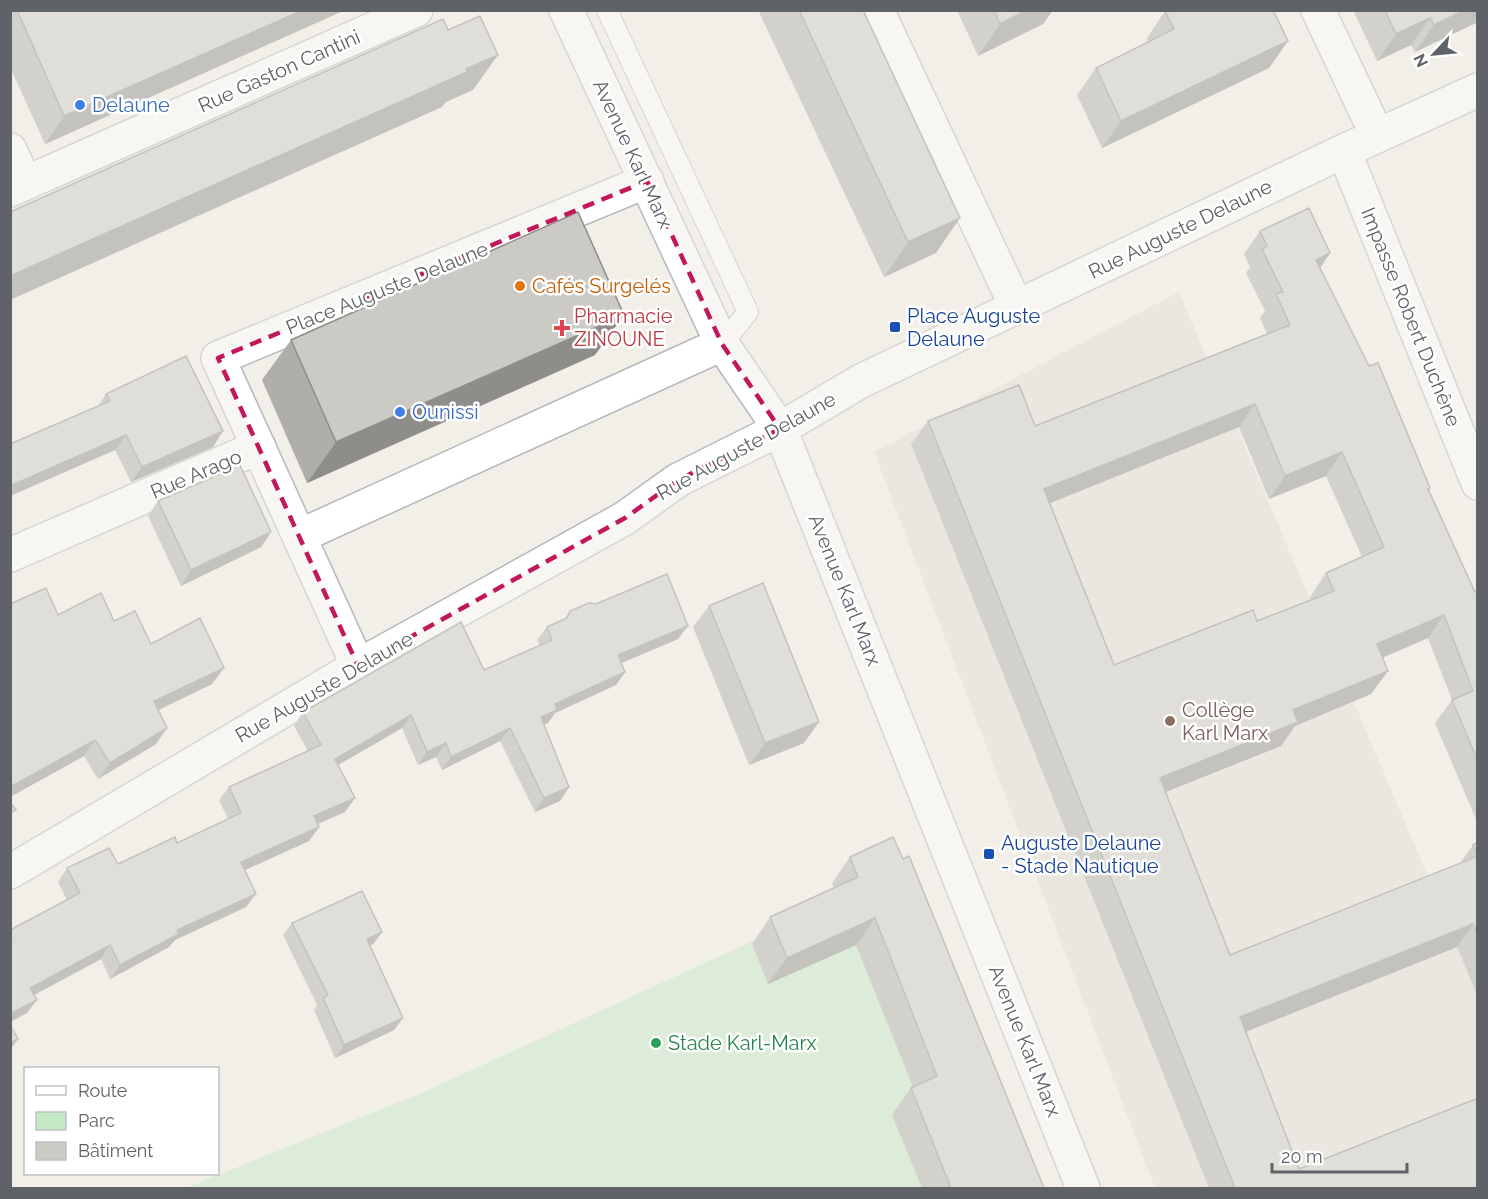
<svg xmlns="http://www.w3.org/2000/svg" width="1488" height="1199" viewBox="0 0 1488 1199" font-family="Raleway,sans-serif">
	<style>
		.education { fill: #e1ded6 }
		.green { fill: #c5e8c5 }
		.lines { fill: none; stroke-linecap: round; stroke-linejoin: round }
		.service-casing { stroke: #b5b8bc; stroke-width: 22 }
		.minor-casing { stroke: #b5b8bc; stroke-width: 36 }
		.service { stroke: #fff; stroke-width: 20 }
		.minor { stroke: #fff; stroke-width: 33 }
		.wall { fill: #afaea9; fill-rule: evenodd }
		.shaded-wall { fill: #8f8d8a }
		.building { fill: #cccac5; stroke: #8f8d8a; stroke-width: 1.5; fill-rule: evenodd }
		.marked { fill: none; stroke: #c2185b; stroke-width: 4.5; stroke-dasharray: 12 8; stroke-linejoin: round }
		.shop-dot { fill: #3f7fe0; stroke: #fff; stroke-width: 2 }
		.food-dot { fill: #e8710a; stroke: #fff; stroke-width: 2 }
		.transit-dot { fill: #1a4fb4; stroke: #fff; stroke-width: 2 }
		.health-dot { fill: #e0444e; stroke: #fff; stroke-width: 2 }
		.education-dot { fill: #8d6e63; stroke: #fff; stroke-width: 2 }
		.leisure-dot { fill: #2e9e5b; stroke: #fff; stroke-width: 2 }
		.labels { text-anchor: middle; stroke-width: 5; stroke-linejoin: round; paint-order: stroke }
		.street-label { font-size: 20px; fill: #5f6368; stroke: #fff }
		.shop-label { font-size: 20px; fill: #366cbe; stroke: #fff; text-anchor: start }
		.food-label { font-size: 20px; fill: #c56008; stroke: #fff; text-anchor: start }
		.health-label { font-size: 20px; fill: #be3a42; stroke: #fff; text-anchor: start }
		.transit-label { font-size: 20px; fill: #164399; stroke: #fff; text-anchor: start }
		.education-label { font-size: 20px; fill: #785e54; stroke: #fff; text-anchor: start }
		.leisure-label { font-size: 20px; fill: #27864d; stroke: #fff; text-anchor: start }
	</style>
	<rect width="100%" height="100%" fill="#f1efe8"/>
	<polygon class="education" points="1179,292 1477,991 1477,1188 1155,1188 874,452"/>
	<polygon class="green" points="914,867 1036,1188 186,1188 424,1092"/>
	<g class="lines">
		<g class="service-casing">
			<polyline id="service" points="607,10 748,312 722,344"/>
		</g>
		<g class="minor-casing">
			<g id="minor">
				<polyline points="566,10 722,344 780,429 1083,1188"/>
				<polyline points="877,10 1017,308"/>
				<polyline points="1318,10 1377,135"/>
				<polyline points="10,150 25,183"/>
				<polyline points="1344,151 1478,483"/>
				<polyline points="10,190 416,10"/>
				<polyline points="300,536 722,344"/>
				<polyline points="10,555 259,447"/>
				<polyline points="358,666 218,358 647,181"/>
				<polyline points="10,872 358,666 625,518 678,480 780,429 861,381 1344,151 1478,90"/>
			</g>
		</g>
		<use href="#service" class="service"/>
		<use href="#minor" class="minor"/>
	</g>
	<g class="wall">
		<polygon points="10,10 345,10 45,144 10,67"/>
		<polygon points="758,10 863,10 936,253 884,277"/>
		<polygon points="957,10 1053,10 1043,24 978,56"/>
		<polygon points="1353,10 1478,10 1478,22 1415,52 1411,45 1377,61"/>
		<polygon points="1165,11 1288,41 1269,68 1102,148 1077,95 1096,68 1148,42 1147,38"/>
		<path d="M1260,231L1330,253L1320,268L1429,490L1475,592L1478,591V824L1435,723L1452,700L1428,638L1382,658L1388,671L1371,694L1295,726L1281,746L1165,792L1230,955L1460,863L1473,845L1478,842V997L1457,947L1245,1032L1299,1169L1478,1188H1209L911,444L928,421L1035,426L1267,334L1260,318L1265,311L1246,273L1250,267L1244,254ZM1239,427L1269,499L1326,476L1362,557L1326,573L1310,597L1311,599L1257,621L1114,665L1050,503Z"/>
		<polygon points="291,340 595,355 307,483 262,380"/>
		<polygon points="106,394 213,447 131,482 115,450 10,496 10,444 98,406"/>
		<polygon points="158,501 271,532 261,547 181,586 148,516"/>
		<polygon points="10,604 58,615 114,621 151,644 224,668 212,684 159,710 156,744 98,779 84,756 10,797"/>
		<polygon points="709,606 804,743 749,765 693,627"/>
		<polygon points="570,611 678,639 622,663 625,672 616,685 555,713 548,723 544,725 569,787 560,801 535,812 500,741 442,770 436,757 418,765 402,728 338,765 345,812 317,824 319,827 309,841 245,870 246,907 175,940 169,947 110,979 101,959 34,995 27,1013 10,1022 10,930 67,900 58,882 67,868 118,864 177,843 228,819 219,800 229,787 308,751 294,726 303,712 484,670 540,645 537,640 547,627 564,620"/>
		<polygon points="850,857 1044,1188 922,1188 892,1115 911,1088 913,1087 856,945 768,984 752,944 770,917 834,889 832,883"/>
		<polygon points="292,923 382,932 373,944 370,946 403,1018 394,1030 335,1058 314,1010 317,1005 283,935"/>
	</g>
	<g class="shaded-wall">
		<polygon points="303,10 345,10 45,144 64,116"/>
		<polygon points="1027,10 1053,10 1043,24 978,56 1000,24"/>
		<polygon points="1465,10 1478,10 1478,22 1415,52 1434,25"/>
		<polygon points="1430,18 1411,45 1377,61 1396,34"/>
		<polygon points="1288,41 1269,68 1102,148 1121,121"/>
		<polygon points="498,55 473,90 446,102 442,107 10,300 10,276"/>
		<polygon points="960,218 936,253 884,277 908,242"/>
		<polygon points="1330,253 1314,277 1316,260"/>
		<polygon points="624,315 595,355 307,483 336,442"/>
		<polygon points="1255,404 1239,427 1028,512 1044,489"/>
		<polygon points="223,431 213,447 131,482 142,467"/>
		<polygon points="126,435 115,450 10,496 10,486"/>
		<polygon points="1342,452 1326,476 1269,499 1285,476"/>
		<polygon points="271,532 261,547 181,586 191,570"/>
		<polygon points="1444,615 1428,638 1360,667 1377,644"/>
		<polygon points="688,626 678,639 609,668 618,655"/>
		<polygon points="224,668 212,684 143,717 154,701"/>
		<polygon points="1388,671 1371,694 1295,726 1281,746 1143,801 1160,778 1293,710"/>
		<polygon points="625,672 616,685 555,713 548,723 532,730 541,717 555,704"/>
		<polygon points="411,715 402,728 326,772 335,759"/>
		<polygon points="819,722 804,743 749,765 765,743"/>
		<polygon points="167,728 156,744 98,779 110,763"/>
		<polygon points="510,728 500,741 442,770 451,757"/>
		<polygon points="95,740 84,756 10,797 10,787"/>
		<polygon points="446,743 436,757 418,765 427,752"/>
		<polygon points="569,787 560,801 535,812 544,798"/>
		<polygon points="355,798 345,812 304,830 314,816"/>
		<polygon points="319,827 309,841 232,876 241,862"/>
		<polygon points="256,894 246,907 175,940 169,947 110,979 120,965 177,930"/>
		<polygon points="875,918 856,945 768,984 787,958"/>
		<polygon points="1473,924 1457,947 1223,1041 1240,1017"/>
		<polygon points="382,932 373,944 358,951 367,939"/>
		<polygon points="110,945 101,959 21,1002 30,988"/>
		<polygon points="37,1000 27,1013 10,1022 10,1014"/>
		<polygon points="403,1018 394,1030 335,1058 344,1045"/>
		<polygon points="18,1039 10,1050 10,1043"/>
	</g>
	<g class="building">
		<polygon points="17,10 303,10 64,116"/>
		<polygon points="799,10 863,10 960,218 908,242"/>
		<polygon points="994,10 1027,10 1000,24"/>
		<polygon points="1167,10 1273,10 1288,41 1121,121 1096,68 1174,29 1165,11"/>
		<polygon points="1385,10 1465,10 1434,25 1430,18 1396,34"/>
		<polygon points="480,16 498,55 466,69 467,72 10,276 10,212 443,19 448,30"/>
		<path d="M1309,208L1330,253L1316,260L1369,366L1378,363L1430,488L1428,489L1475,592L1478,591V761L1452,700L1473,691L1444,615L1377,644L1388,671L1293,710L1298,722L1160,778L1230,955L1478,856V935L1473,924L1240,1017L1299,1169L1478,1098V1188H1235L928,421L1019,385L1035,426L1290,325L1276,294L1283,292L1262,249L1267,246L1260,231ZM1255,404L1285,476L1342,452L1384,547L1326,573L1334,591L1257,621L1253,610L1114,665L1044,489Z"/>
		<polygon points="578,212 624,315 336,442 291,340"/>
		<polygon points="186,356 223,431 142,467 126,435 10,486 10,444 110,401 106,394"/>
		<polygon points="240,465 271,532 191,570 158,501"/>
		<polygon points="667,574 688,626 618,655 625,672 555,704 557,710 541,717 569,787 544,798 510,728 451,757 446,743 427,752 411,715 335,759 355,798 314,816 319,827 241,862 256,894 177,930 179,934 120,965 110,945 30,988 37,1000 10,1014 10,938 12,937 10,935 10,930 80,893 67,868 109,848 118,864 175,837 177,843 241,813 229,787 321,745 303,712 461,622 484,670 552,640 547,627 567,618 570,611 589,603 596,604"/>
		<polygon points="763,583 819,722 765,743 709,606"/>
		<polygon points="46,588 58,615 101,593 114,621 135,611 151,644 200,618 224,668 154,701 167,728 110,763 95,740 10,787 10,604"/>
		<polygon points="10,802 16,810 10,813"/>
		<polygon points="893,837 903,859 909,856 1044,1188 951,1188 911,1088 937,1076 875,918 787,958 770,917 858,877 850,857"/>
		<polygon points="1478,842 1478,854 1473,845"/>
		<polygon points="362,891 382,932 367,939 403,1018 344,1045 323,998 328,995 292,923"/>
		<polygon points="10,1025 18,1039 10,1043"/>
	</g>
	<path d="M0 0H1488V1199H0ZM647,181L722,344L780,429L678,480L625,518L358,666L218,358Z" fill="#f1efe8" fill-opacity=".55" fill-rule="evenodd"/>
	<path class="marked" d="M647,181L722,344L780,429L678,480L625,518L358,666L218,358Z"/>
	<g class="shop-dot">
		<circle cx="80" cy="105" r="6"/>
		<circle cx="400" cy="412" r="6"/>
	</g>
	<circle class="food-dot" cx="520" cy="286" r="6"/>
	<g class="transit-dot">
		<rect x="889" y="321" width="12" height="12" rx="3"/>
		<rect x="983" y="848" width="12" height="12" rx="3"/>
	</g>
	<path class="health-dot" d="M559 319h6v6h6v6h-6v6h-6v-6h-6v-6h6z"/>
	<circle class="education-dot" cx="1170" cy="721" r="6"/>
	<circle class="leisure-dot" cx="656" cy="1043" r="6"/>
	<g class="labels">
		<g class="street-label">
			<text transform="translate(279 71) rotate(-24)" y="7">Rue Gaston Cantini</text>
			<text transform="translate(633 154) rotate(65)" y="7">Avenue Karl Marx</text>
			<text transform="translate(1180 229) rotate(-26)" y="7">Rue Auguste Delaune</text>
			<text transform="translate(387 288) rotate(-22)" y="7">Place Auguste Delaune</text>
			<text transform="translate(1411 317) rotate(68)" y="7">Impasse Robert Duchêne</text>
			<text transform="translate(746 446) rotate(-29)" y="7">Rue Auguste Delaune</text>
			<text transform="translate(196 474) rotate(-23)" y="7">Rue Arago</text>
			<text transform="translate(845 590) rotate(68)" y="7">Avenue Karl Marx</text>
			<text transform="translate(324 687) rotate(-30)" y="7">Rue Auguste Delaune</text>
			<text transform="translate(1025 1041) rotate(68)" y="7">Avenue Karl Marx</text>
		</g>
		<g class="shop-label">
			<text x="92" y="112">Delaune</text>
			<text x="412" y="419">Ounissi</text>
		</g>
		<g class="food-label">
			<text x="532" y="293">Cafés Surgelés</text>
		</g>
		<g class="health-label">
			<text x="574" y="323">Pharmacie<tspan x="574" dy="23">ZINOUNE</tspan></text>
		</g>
		<g class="transit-label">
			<text x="907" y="323">Place Auguste<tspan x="907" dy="23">Delaune</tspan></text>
			<text x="1001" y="850">Auguste Delaune<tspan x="1001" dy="23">- Stade Nautique</tspan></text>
		</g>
		<g class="education-label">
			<text x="1182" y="717">Collège<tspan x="1182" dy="23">Karl Marx</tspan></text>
		</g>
		<g class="leisure-label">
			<text x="668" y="1050">Stade Karl-Marx</text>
		</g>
	</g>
	<rect width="1488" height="1199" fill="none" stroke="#5f6368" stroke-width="24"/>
	<rect x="24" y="1067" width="195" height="108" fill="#ffffff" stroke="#bfc1c3" stroke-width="1.5"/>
	<rect x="36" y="1086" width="30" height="9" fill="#ffffff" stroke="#bfc1c3" stroke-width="1.5"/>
	<text x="78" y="1097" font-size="18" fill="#5f6368">Route</text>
	<rect x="36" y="1112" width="30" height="18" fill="#c5e8c5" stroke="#bfc1c3" stroke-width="1.5"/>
	<text x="78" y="1127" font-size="18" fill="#5f6368">Parc</text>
	<rect x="36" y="1142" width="30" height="18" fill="#cccac5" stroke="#bfc1c3" stroke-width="1.5"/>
	<text x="78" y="1157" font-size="18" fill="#5f6368">Bâtiment</text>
	<g transform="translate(1434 54) rotate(244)" stroke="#ffffff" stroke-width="4.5" paint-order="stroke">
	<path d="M0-4.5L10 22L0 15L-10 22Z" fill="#5f6368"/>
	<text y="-9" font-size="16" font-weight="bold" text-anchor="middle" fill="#5f6368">N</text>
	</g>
	<path d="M1272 1163v9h135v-9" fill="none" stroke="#5f6368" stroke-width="3"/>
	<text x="1281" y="1163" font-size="18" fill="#5f6368" stroke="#ffffff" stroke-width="4.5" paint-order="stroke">20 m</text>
</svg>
